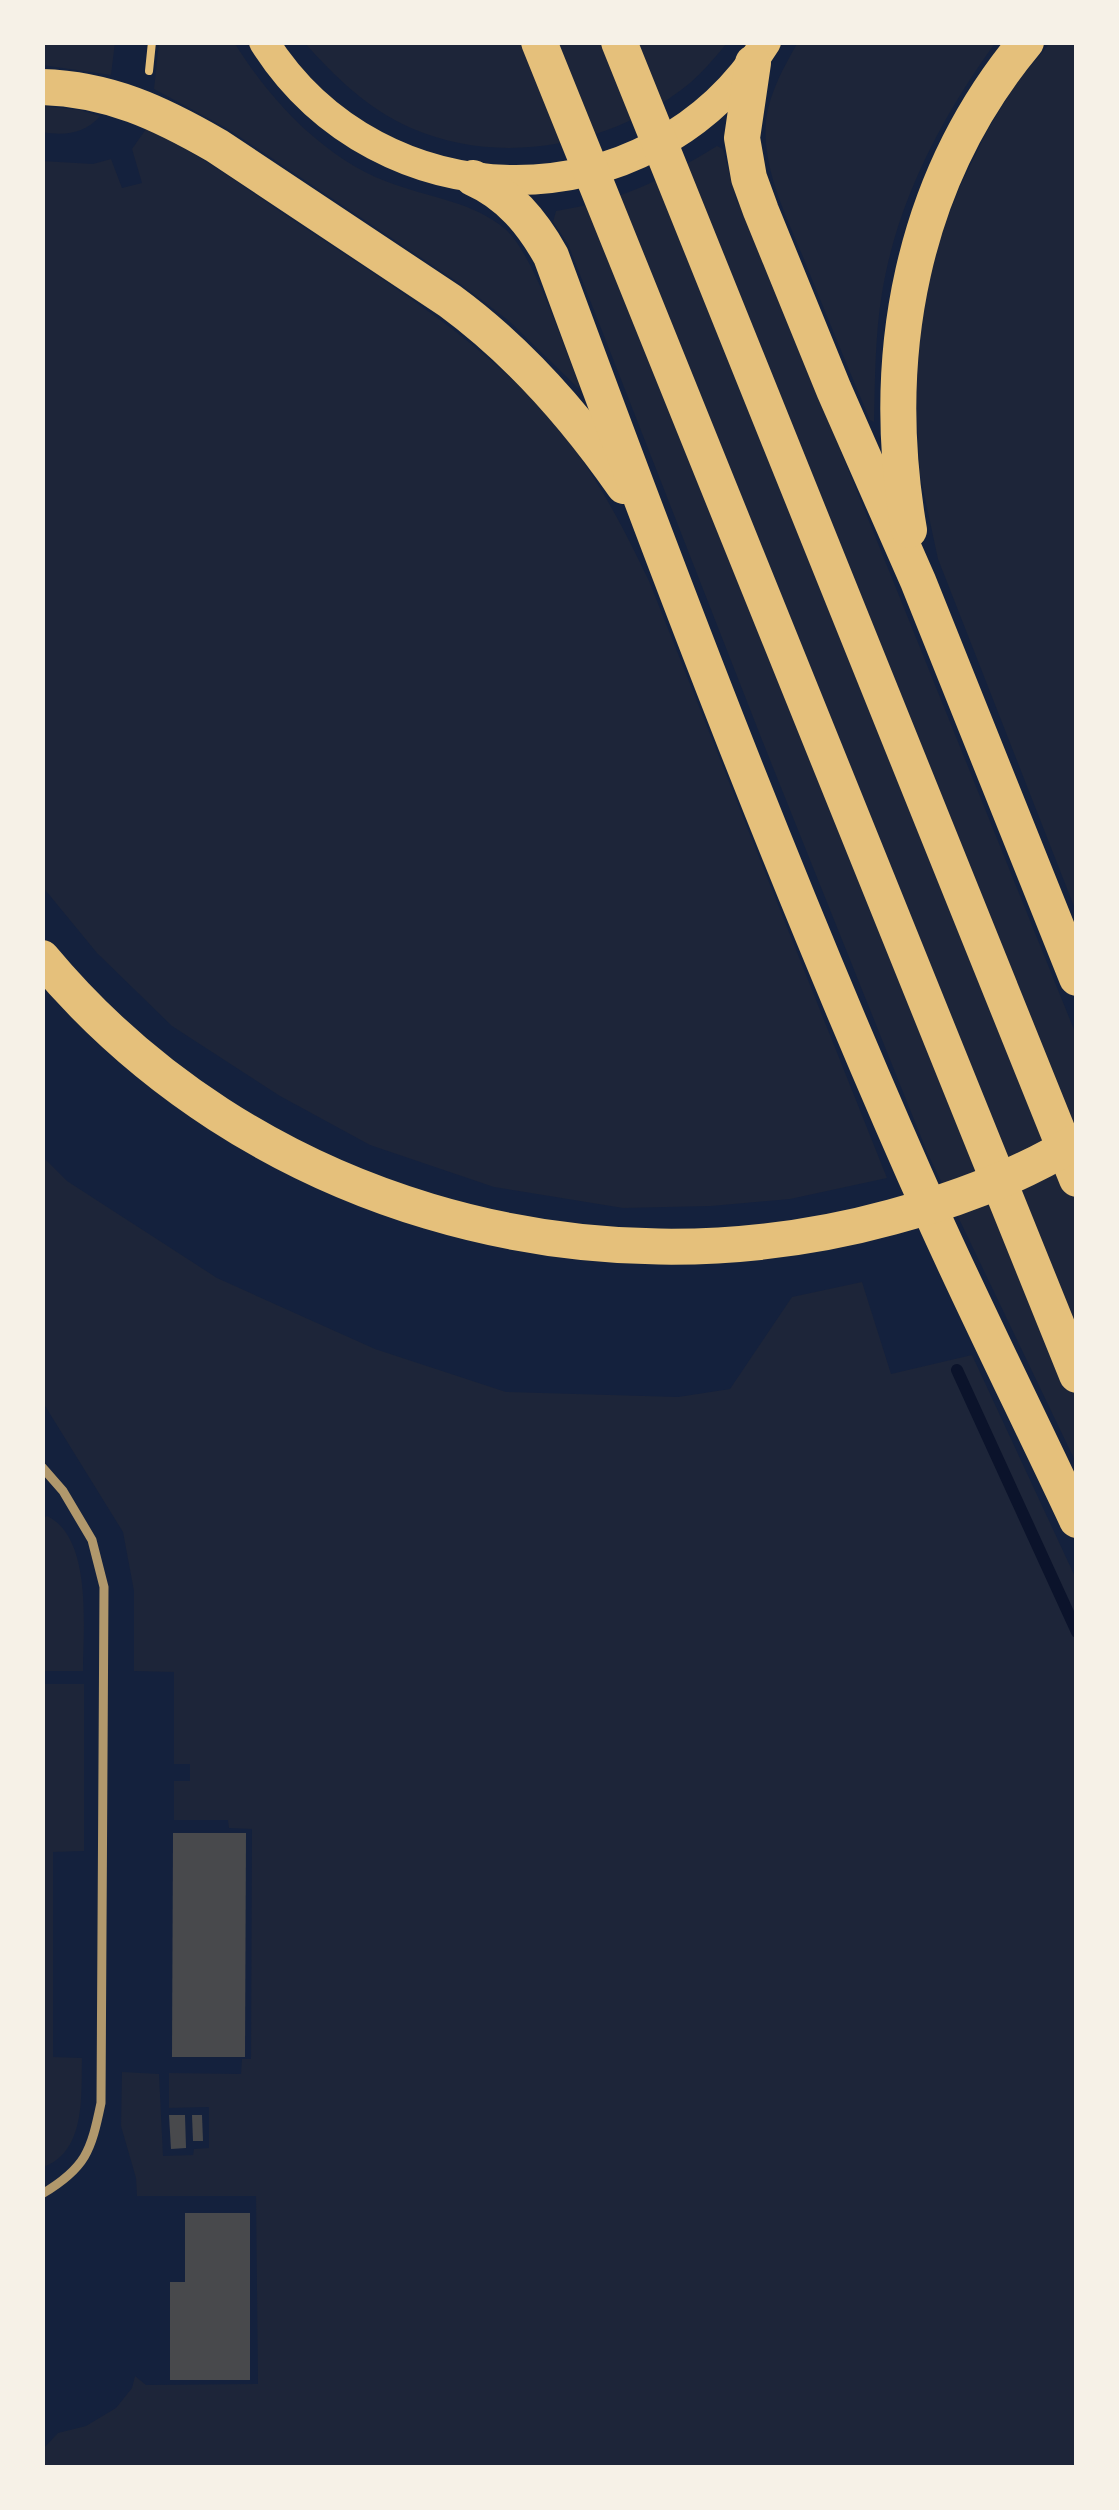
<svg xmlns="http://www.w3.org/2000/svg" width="1119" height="2510" viewBox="0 0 1119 2510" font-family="'Asap Condensed',sans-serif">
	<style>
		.green { fill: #1d2539 }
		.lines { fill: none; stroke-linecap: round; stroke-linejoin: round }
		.stream { stroke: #0b132b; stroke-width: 12 }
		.building { fill: #48494c }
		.path { stroke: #e5c07b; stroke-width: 8 }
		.service { stroke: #b1986c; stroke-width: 9 }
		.primary { stroke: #e5c07b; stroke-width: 30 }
		.motorway { stroke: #e5c07b; stroke-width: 36 }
	</style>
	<rect width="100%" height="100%" fill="#14213d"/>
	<g class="green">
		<polygon points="42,42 115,42 111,75 42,65"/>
		<path d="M159,42H234C271,102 327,162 396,185C433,198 475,203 505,229C534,254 564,348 580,386L578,388L509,321L462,285L228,129L154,89Z"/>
		<path d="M304,42H728C716,56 704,71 690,83C614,145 503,168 411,128C368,109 335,77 304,42Z"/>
		<path d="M798,42H996C942,116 897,201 882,293C875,335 875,379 874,422L870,420C849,371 829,321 809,272C791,225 761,172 766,120C770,91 784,67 798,42Z"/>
		<polygon points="1051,42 1077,42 1077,914 938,559 920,475 915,380 922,309 939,239 960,186 987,131 1016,83"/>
		<path d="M42,106L80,110L100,116C85,134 64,136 42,132Z"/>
		<path d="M146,129C201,153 251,193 302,226C389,284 478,338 548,416C591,464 621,523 649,581L887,1178L790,1199L711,1206L623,1208L494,1187L370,1145L280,1096L172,1026L97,953L42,886V161L93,164L111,159L122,188L142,183L132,149Z"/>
		<path d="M717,146L723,149L737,202L744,211L1077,1037V1465L927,1152L766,750L568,244L553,222L556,211C624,200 659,181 717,146Z"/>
		<polygon points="42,1156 67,1181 217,1278 375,1349 506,1392 678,1397 730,1389 792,1297 862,1282 891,1374 972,1355 1077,1581 1077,2468 42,2468 42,2450 58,2433 86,2426 116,2408 132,2388 135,2376 146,2385 258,2384 256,2196 137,2196 136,2178 121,2126 122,2072 159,2074 163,2156 193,2155 194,2149 209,2148 209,2107 169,2108 169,2073 241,2074 242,2059 251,2059 252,1829 229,1828 228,1820 174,1820 174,1781 190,1781 190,1764 174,1764 174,1672 134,1671 134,1591 123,1532 42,1401"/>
		<path d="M47,1516C93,1538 83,1629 83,1671H42V1519Z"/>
		<path d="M42,1684H84V1851L53,1852V2057L82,2058C81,2095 86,2149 46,2166L42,2165Z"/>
	</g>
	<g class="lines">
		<polyline class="stream" points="957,1370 1077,1632"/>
	</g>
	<g class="building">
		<polygon points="173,1833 246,1833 245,2057 172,2057"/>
		<polygon points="169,2115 185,2115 186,2148 171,2149"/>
		<polygon points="192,2115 202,2115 203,2141 193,2141"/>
		<polygon points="185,2213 250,2213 250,2380 170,2380 170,2282 185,2282"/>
	</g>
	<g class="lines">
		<polyline class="path" points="149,71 152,42"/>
		<path class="service" d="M42,1467L63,1491L92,1540L104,1587L101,2103C91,2151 86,2168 42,2194"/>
		<path class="primary" d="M264,42C380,225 650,227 766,42"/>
		<g class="motorway">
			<polyline points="539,42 1077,1375"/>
			<polyline points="619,42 1077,1179"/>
			<polyline points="753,63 742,138 749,178 761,211 834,390 918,581 1077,978"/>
			<path d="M42,87C109,89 160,113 217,146L450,301C518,351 576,417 624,486"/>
			<path d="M473,178C509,194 532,222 551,256C671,582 795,908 937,1225C982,1324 1031,1422 1077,1520"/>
			<path d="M909,530C879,356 911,180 1026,42"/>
			<path d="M42,958C247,1204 586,1301 892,1217C957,1200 1020,1176 1077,1141"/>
		</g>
	</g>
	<rect width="1119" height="2510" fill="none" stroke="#f6f1e7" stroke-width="90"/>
</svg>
